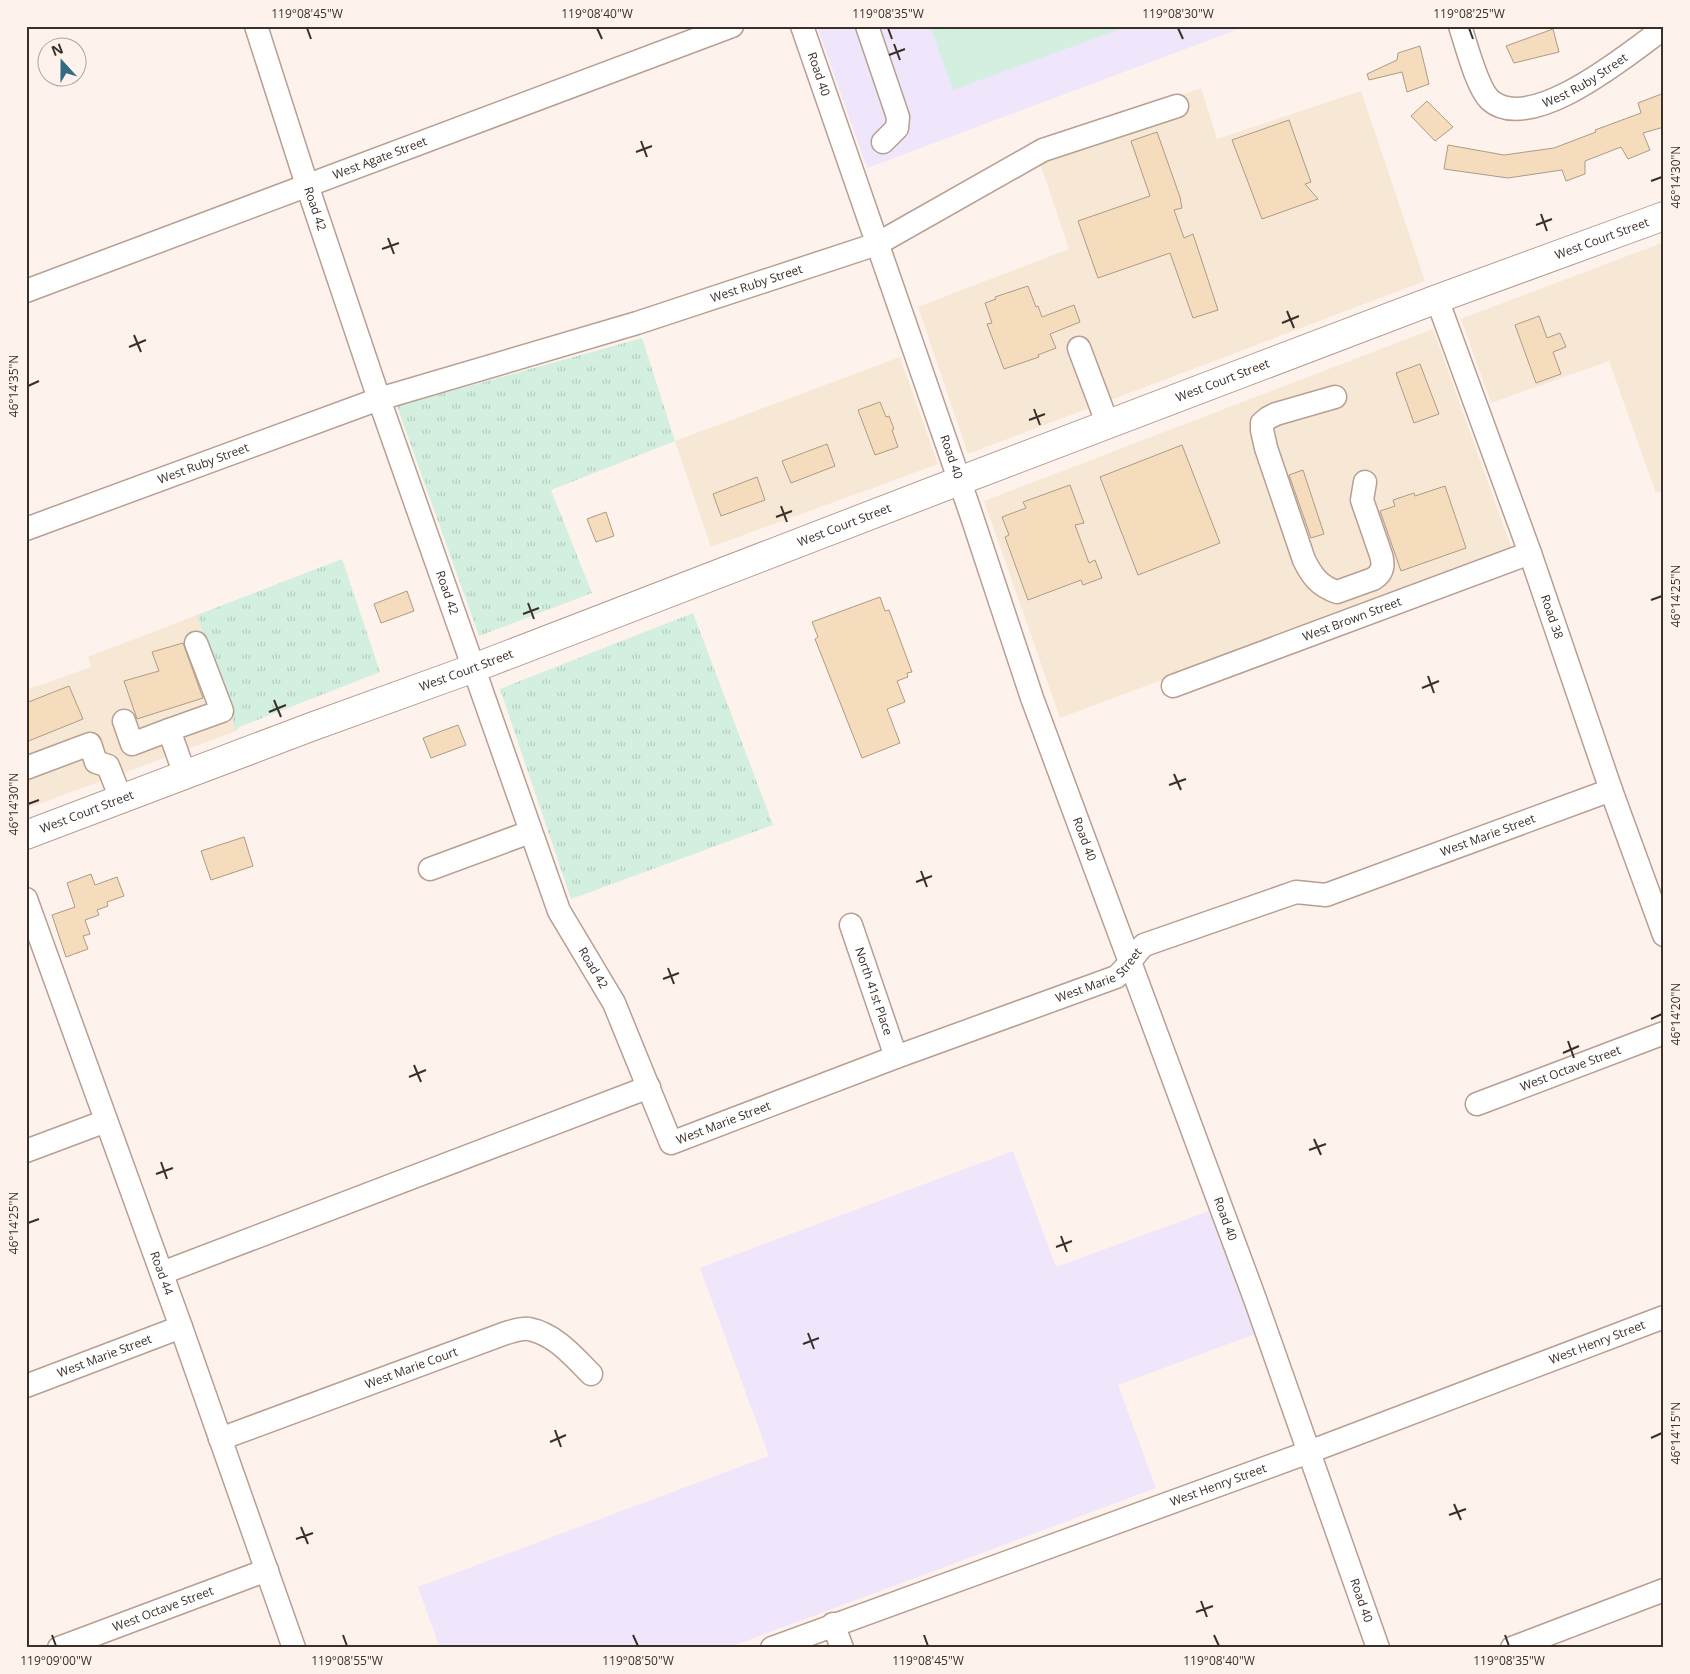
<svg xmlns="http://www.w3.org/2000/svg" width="1690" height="1674" viewBox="0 0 1690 1674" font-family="'Open Sans',sans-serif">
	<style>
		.commercial { fill: #f7e8d5 }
		.education { fill: #efe6fb }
		.grass { fill: url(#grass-tufts) }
		.pitch { fill: #d2efe0 }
		.building { fill: #f5dcbc; stroke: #ac9b87 }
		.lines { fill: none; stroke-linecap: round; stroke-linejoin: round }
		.minor-casing { stroke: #b89f91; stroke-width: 25 }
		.major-casing { stroke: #b89f91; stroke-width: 30 }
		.minor { stroke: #fff; stroke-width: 22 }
		.major { stroke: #fff; stroke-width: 28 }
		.ticks { fill: none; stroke: #3a302a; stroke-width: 2 }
		.labels { text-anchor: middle; stroke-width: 4; stroke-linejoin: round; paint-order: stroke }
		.street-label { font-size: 12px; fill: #3a302a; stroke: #fdf2ec }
		.neatline { fill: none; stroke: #3a302a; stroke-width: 2 }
		.ticks-label { font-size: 12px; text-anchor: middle; fill: #3a302a }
	</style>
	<defs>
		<pattern id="grass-tufts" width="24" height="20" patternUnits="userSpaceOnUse" patternTransform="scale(1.25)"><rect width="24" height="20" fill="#d2efe0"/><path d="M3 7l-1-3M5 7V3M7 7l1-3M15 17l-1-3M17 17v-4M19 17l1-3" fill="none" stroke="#b5cdc0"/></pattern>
	</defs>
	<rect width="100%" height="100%" fill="#fdf2ec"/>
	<g class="commercial">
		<polygon points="1201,88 1217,139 1361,91 1425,281 968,454 918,307 1069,249 1035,148"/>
		<polygon points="1664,242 1664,490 1656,493 1609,361 1491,403 1461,319"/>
		<polygon points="1433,329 1512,549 1060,718 984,501"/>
		<polygon points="900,357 938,464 711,547 675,441"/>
		<polygon points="197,615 236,731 26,809 26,690 91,667 88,657"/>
	</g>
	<g class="education">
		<polygon points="817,26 1247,26 867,168"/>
		<polygon points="1013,1151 1056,1267 1209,1211 1255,1334 1118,1385 1156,1488 727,1648 440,1648 418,1587 769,1456 700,1268"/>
	</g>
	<g class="grass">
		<polygon points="642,338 675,441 551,490 592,593 479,636 397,406"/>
		<polygon points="342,559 380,672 239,727 236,731 197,615"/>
		<polygon points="693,613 773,825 571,899 500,689"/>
	</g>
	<polygon class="pitch" points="930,26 1129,26 953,90"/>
	<g class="building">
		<polygon points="1553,29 1559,52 1514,63 1506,46"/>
		<polygon points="1420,46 1429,84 1407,92 1402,72 1369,80 1367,74 1397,60 1398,53"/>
		<polygon points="1664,93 1664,127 1643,133 1650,150 1628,159 1621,147 1585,161 1585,174 1566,181 1562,170 1508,178 1444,169 1448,145 1504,155 1554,148 1596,132 1595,130 1641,113 1638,103"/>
		<polygon points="1427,101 1453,127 1435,141 1411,116"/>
		<polygon points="1289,120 1311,182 1305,184 1318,199 1262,219 1232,140"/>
		<polygon points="1157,132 1180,197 1182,208 1174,210 1184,238 1193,234 1218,310 1193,318 1170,253 1098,278 1078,221 1150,196 1131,141"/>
		<polygon points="1028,286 1036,307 1038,306 1042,317 1074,305 1080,322 1050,334 1056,348 1038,355 1039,357 1004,369 987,324 992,323 985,303 996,299 995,297"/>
		<polygon points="1539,316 1547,338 1560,333 1566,347 1553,352 1561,374 1536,383 1515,325"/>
		<polygon points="1420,364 1439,414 1414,423 1396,373"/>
		<polygon points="880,402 886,417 889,416 894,429 892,430 898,447 875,455 858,410"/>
		<polygon points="827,444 835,466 791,483 782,461"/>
		<polygon points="1182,445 1220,543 1138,575 1100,477"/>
		<polygon points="1303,470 1324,534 1311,538 1289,475"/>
		<polygon points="757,477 765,500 721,516 713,494"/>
		<polygon points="1070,485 1084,523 1075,525 1089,563 1095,560 1102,578 1083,585 1081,580 1028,600 1005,537 1009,535 1002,517 1026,508 1023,502"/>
		<polygon points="1445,486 1466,548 1401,571 1380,511 1395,506 1393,500 1414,493 1415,496"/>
		<polygon points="606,512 614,536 596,542 587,519"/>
		<polygon points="407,591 414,611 381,623 374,604"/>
		<polygon points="880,597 885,611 889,610 912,672 907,673 908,677 897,681 905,702 887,709 900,743 862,758 815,639 818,637 812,622"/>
		<polygon points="183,643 203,698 137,719 124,681 159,671 152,652"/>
		<polygon points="69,686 83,719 26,742 26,703"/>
		<polygon points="458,725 466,745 431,758 423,738"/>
		<polygon points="244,837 253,866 211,880 201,851"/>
		<polygon points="91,874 95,885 117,877 124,896 107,902 108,906 97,910 99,915 85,920 90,934 83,936 88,949 66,957 52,915 75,907 67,883"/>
	</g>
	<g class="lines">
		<g class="minor-casing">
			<g id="minor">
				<path id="s1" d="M256,26L307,185L379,399L559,911L614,1003L671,1143L896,1057L1116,977C1128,968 1133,955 1144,945L1296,892L1326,895L1611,790"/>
				<path id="s2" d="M802,26L970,511L1032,698L1255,1299L1378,1648"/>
				<polyline points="867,26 898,117 897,128 883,142"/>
				<path id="s3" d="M1460,26C1466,44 1477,88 1490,100C1531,136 1631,52 1664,28"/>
				<path id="s4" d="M26,291L732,26"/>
				<path id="s5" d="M1437,299L1530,553L1611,790L1664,935"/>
				<polyline points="1079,348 1108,425"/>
				<path d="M1335,397L1276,414L1268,418L1262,423V430L1266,448L1304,560C1312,576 1319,586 1337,592L1373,579C1383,573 1384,565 1381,555L1362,500L1365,482"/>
				<path id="s6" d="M26,529L379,399L637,323L877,244L1043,150L1177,106"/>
				<path id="s7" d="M1173,686L1530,553"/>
				<polyline points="124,721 132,744 169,730 185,775"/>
				<polyline points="169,730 222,711 196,643"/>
				<polyline points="26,768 90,744 96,762 108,766 121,799"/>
				<polyline points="430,869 530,832"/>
				<path id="s8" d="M26,899L181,1327L294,1648"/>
				<path id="s9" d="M851,925L896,1057"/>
				<path id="s10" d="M1477,1104L1664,1033"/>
				<polyline points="26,1151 106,1121"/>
				<polyline points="162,1273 649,1087"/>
				<path id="s11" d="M26,1386L181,1327"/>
				<path id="s12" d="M220,1439L506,1333C513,1331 522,1328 529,1329C555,1334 574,1357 591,1374"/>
				<polyline points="833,1624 842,1648"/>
				<path id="s13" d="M59,1648L267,1570"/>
				<path id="s14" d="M772,1648L1309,1452L1664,1317"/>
				<polyline points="1512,1648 1664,1590"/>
			</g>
		</g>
		<g class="major-casing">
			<g id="major">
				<path id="s15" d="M26,835L311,727L474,668L959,481L1437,299L1664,216"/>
			</g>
		</g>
		<use href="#minor" class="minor"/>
		<use href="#major" class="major"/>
	</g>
	<path class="ticks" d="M307,28L311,39M597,28L602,39M888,28L892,39M1178,28L1183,39M1469,28L1473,39M894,44L900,60M889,55L905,49M641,141L647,157M636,152L652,146M1651,181L1662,177M1541,214L1547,231M1536,225L1552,219M388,238L394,254M382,249L399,243M1287,311L1294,328M1282,323L1299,316M134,335L141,352M129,347L146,340M28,386L39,381M1034,409L1040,425M1029,420L1045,414M781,506L787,522M776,517L792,511M1651,600L1662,596M528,603L534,619M523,614L539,608M1428,676L1434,693M1422,688L1439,681M274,700L281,717M269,712L286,705M1174,774L1181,790M1169,785L1186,779M28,804L39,800M921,871L927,887M916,882L932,876M668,968L674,984M663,979L679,973M1651,1019L1662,1014M1568,1041L1574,1058M1563,1053L1579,1046M414,1065L421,1082M409,1077L426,1070M1314,1139L1321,1155M1309,1150L1326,1144M161,1162L167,1179M156,1174L173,1168M28,1223L39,1219M1061,1236L1067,1252M1056,1247L1072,1241M808,1333L814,1349M803,1344L819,1338M555,1430L561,1447M1651,1438L1662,1433M550,1442L566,1435M1454,1504L1461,1520M1449,1515L1466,1509M301,1527L308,1544M296,1539L313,1533M1201,1601L1207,1617M1196,1612L1213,1606M52,1635L56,1646M343,1635L347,1646M633,1635L638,1646M924,1635L928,1646M1214,1635L1219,1646M1505,1635L1509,1646"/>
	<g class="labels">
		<g class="street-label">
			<text dy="4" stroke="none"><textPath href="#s2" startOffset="51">Road 40</textPath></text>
			<text dy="4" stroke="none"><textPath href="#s3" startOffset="184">West Ruby Street</textPath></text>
			<text dy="4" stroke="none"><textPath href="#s4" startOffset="378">West Agate Street</textPath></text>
			<text dy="4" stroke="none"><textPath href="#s1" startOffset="192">Road 42</textPath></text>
			<text dy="4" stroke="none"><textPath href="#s15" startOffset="1685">West Court Street</textPath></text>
			<text dy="4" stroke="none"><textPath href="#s6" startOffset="771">West Ruby Street</textPath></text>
			<text dy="4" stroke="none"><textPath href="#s15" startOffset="1280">West Court Street</textPath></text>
			<text dy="4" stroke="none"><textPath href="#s2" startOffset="456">Road 40</textPath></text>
			<text dy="4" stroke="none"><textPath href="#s6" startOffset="189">West Ruby Street</textPath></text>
			<text dy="4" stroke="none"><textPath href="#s15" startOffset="875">West Court Street</textPath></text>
			<text dy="4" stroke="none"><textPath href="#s1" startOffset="598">Road 42</textPath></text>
			<text dy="4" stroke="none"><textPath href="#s5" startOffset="338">Road 38</textPath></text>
			<text dy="4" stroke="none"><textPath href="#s7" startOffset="191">West Brown Street</textPath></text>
			<text dy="4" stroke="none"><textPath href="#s15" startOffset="470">West Court Street</textPath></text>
			<text dy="4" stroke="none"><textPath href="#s15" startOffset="65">West Court Street</textPath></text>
			<text dy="4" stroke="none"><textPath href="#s1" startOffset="2075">West Marie Street</textPath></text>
			<text dy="4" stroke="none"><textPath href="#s2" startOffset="861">Road 40</textPath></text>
			<text dy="4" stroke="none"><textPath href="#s1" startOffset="1002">Road 42</textPath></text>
			<text dy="4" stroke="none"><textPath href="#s1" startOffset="1655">West Marie Street</textPath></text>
			<text dy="4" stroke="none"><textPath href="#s9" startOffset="70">North 41st Place</textPath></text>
			<text dy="4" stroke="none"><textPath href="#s10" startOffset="100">West Octave Street</textPath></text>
			<text dy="4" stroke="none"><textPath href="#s1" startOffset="1250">West Marie Street</textPath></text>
			<text dy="4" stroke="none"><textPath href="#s2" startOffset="1266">Road 40</textPath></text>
			<text dy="4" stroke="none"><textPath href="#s8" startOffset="398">Road 44</textPath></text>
			<text dy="4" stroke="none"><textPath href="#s14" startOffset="880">West Henry Street</textPath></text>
			<text dy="4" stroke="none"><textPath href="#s11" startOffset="84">West Marie Street</textPath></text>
			<text dy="4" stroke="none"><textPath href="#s12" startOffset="204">West Marie Court</textPath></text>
			<text dy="4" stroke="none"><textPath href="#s14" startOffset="475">West Henry Street</textPath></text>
			<text dy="4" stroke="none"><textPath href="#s2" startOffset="1671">Road 40</textPath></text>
			<text dy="4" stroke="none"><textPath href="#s13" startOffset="111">West Octave Street</textPath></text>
		</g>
	</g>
	<rect width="1690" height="1674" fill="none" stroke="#fdf2ec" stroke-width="55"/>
	<g transform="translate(62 62) rotate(339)"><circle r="24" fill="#fdf2ec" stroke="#afa49e"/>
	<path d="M0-4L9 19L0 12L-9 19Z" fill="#336a85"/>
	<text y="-8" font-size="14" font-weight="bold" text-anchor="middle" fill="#3a302a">N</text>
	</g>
	<rect x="28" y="28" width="1634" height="1618" class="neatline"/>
	<g class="ticks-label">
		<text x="307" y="18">119°08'45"W</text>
		<text x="597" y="18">119°08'40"W</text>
		<text x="888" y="18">119°08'35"W</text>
		<text x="1178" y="18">119°08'30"W</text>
		<text x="1469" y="18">119°08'25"W</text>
		<text transform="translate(1676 177) rotate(-90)" y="4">46°14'30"N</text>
		<text transform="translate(14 386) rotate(-90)" y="4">46°14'35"N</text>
		<text transform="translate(1676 596) rotate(-90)" y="4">46°14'25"N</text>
		<text transform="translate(14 804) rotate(-90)" y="4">46°14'30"N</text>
		<text transform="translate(1676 1014) rotate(-90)" y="4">46°14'20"N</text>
		<text transform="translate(14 1223) rotate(-90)" y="4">46°14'25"N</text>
		<text transform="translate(1676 1433) rotate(-90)" y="4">46°14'15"N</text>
		<text x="56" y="1665">119°09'00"W</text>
		<text x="347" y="1665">119°08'55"W</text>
		<text x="638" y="1665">119°08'50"W</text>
		<text x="928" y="1665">119°08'45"W</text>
		<text x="1219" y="1665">119°08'40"W</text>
		<text x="1509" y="1665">119°08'35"W</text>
	</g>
</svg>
